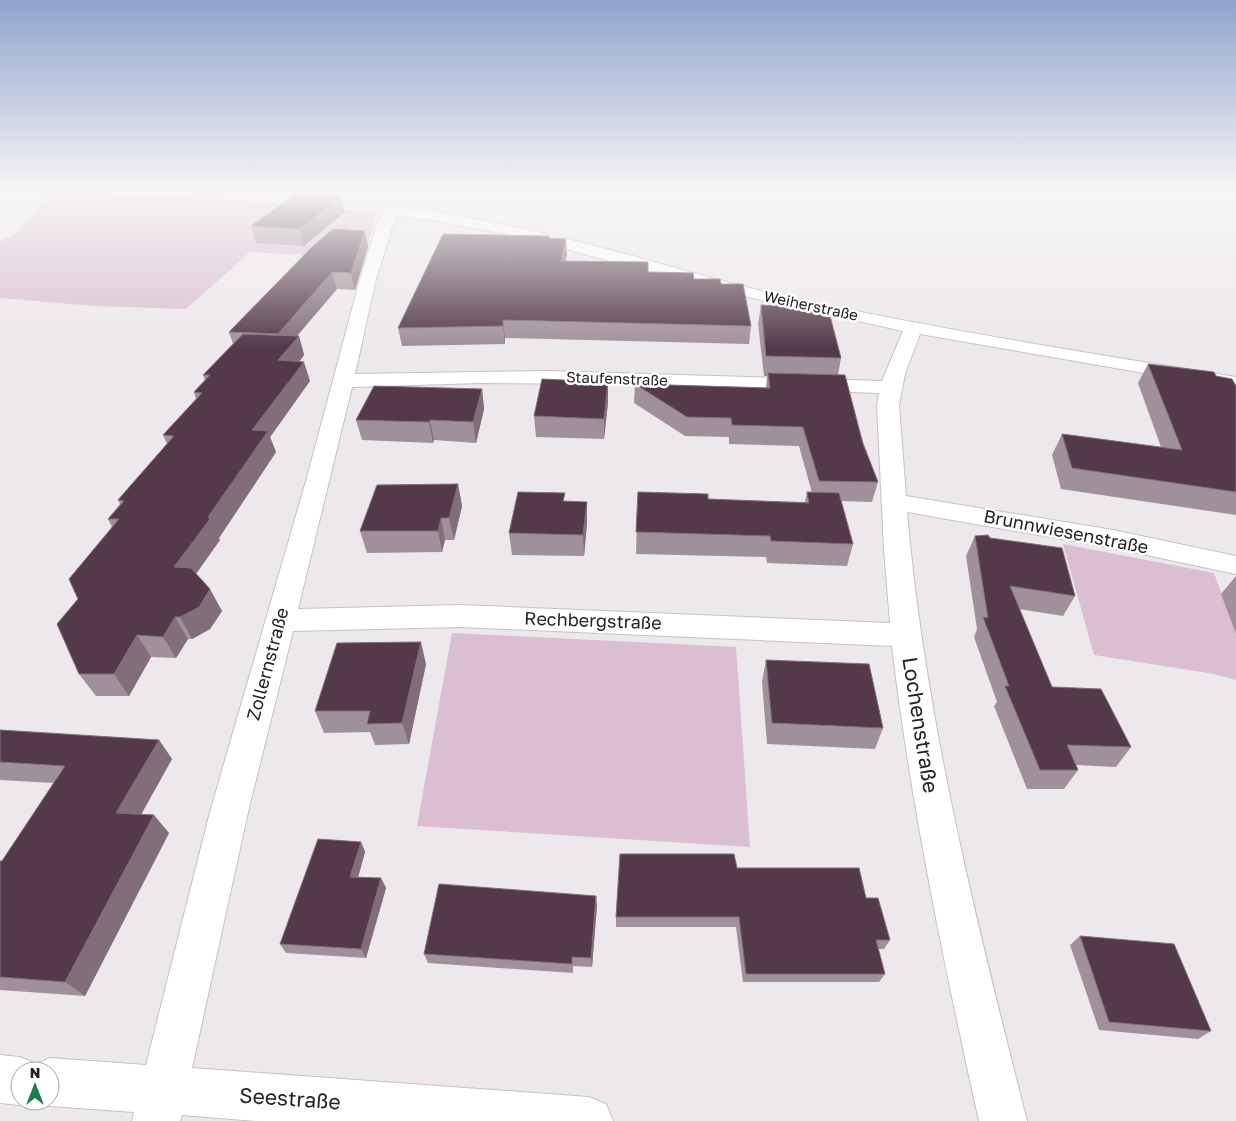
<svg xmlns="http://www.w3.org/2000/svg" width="1236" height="1121" viewBox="0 0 1236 1121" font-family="'Golos Text',sans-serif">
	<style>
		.green { fill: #dbbed1 }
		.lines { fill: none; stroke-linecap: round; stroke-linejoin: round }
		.minor-casing { stroke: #c5c1c4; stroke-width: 2 }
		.minor { fill: #fff; fill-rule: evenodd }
		.wall { fill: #a0909a }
		.shaded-wall { fill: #816e7a }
		.building { fill: #53394a; stroke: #816e7a }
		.labels { text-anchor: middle; stroke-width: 5; stroke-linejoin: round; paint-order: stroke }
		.far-street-label { font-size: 15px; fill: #232122; stroke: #fff }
		.street-label { font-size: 18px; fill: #232122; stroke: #fff }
		.near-street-label { font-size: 21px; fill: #232122; stroke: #fff }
	</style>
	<rect width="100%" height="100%" fill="#ede8eb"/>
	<g class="green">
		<polygon points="51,191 224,199 377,212 368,244 360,244 320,256 250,252 186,309 95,306 0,298 0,241 16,234"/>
		<polygon points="1063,544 1214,573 1236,634 1236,680 1214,674 1094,655"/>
		<polygon points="452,633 736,647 750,847 417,826"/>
	</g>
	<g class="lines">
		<g class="minor-casing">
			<path id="minor" d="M391,206C463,215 533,230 603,248C661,263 717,281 775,294C928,328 1082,352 1236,377V389L920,334L905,374L899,405L906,496L1113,530L1236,556V574L1113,548L907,512C925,719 976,921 1027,1121H979C944,964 911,806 892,646L460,627L293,631L248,812L192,1068L589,1097L606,1104L613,1121H257L182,1115L180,1121H132L134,1112L50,1106L39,1101H50V1071H20V1101H29L20,1105L0,1103V1055L20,1057L36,1064L50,1058L146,1065L210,812L306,481L360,279L377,225L386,207ZM396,215L443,222L522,237L712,289L903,331L882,381L548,371L355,374L376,279ZM480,383L617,384L879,393L877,405L884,549L890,623L460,605L298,609L352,387Z"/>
		</g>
		<use href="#minor" class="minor"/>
	</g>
	<g class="wall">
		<polygon points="341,196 345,212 304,246 256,243 251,226"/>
		<polygon points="549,238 567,255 565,261 694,279 721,284 751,326 749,344 505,338 505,344 402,346 398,328"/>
		<polygon points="368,247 355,290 337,289 297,336 299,336 304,355 300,361 310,381 270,437 276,452 219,538 220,540 196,574 222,611 210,629 192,639 188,639 176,658 151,657 129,696 96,696 79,674 78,599 112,527 108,519 120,504 118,500 167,444 163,435 196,399 194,392 205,380 203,375 233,344 229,332"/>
		<polygon points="761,305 841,358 838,375 878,482 872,502 841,501 853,544 847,566 767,563 766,557 636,554 638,492 708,499 805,502 807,492 812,493 799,446 729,444 729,437 685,436 634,403 635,384 766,388 767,376 764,376 758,324"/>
		<polygon points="1148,364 1216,376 1236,386 1236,515 1061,489 1052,455 1062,434 1161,447 1138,383"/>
		<polygon points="482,389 484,409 476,443 434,440 433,443 362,440 356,420"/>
		<polygon points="608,402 604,439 536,437 534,416"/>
		<polygon points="458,484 462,506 454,540 445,540 442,552 367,553 360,531"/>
		<polygon points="565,501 587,523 584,556 512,555 509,533"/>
		<polygon points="975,536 990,538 1075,596 1063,616 1019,609 1052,687 1131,747 1116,767 1076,765 1078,770 1064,789 1027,789 994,706 997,702 974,637 977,629 966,556"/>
		<polygon points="1236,576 1236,634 1221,594"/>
		<polygon points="766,660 883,728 875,749 767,744 762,682"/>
		<polygon points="426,664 409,744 375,745 370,732 324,733 315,711"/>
		<polygon points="0,730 159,740 172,759 141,814 169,833 85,996 0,990 0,861 2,861 54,783 0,780"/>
		<polygon points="361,842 365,852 358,878 381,878 386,888 366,958 286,953 280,944"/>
		<polygon points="737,868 866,898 890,940 884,949 878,949 885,974 879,982 743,982 736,927 616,927 616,917"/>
		<polygon points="597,905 592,967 573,966 573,973 428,963 424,954"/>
		<polygon points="1080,936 1211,1031 1198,1039 1099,1030 1070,945"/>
	</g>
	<g class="shaded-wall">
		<polygon points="341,196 345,212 304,246 300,229"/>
		<polygon points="365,231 368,247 355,290 351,273"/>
		<polygon points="566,239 567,255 562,277 561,261"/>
		<polygon points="332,272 337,289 283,352 278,334"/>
		<polygon points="503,320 505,338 505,344 503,326"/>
		<polygon points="299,336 304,355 285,380 278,360"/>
		<polygon points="304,362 310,381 270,437 276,452 219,538 220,540 185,589 174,567 208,517 252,430"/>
		<polygon points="608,382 608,402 604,439 604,419"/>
		<polygon points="482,389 484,409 476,443 473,422"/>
		<polygon points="430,420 434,440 433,443 429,422"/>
		<polygon points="458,484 462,506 454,540 449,518"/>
		<polygon points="587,502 587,523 584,556 583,535"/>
		<polygon points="441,518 445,540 442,552 438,531"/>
		<polygon points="210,589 222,611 210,629 192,639 180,617"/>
		<polygon points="175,617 188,639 176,658 163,637"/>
		<polygon points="137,635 151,657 129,696 114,674"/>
		<polygon points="421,642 426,664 409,744 402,723"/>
		<polygon points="159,740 172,759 132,831 116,813"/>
		<polygon points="154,815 169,833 85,996 65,982"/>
		<polygon points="361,842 365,852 355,887 350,877"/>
		<polygon points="381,878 386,888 366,958 361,949"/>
		<polygon points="596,896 597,905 592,967 591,958"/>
	</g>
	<g class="building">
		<polygon points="296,194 341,196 300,229 251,226"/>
		<polygon points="333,229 365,231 351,273 332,272 278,334 229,332 314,245"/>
		<polygon points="443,234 549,236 549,238 566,239 561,261 648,262 648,272 693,273 694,279 720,279 721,284 743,284 751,326 503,320 503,326 398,328"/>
		<polygon points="761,305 828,308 841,358 766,356"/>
		<polygon points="243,334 299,336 278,360 304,362 252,430 268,431 208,517 210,519 174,567 191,568 210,589 199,607 180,617 175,617 163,637 137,635 114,674 79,674 57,624 78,599 69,579 119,519 108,519 124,501 118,500 174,436 163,435 202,393 194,392 210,375 203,375"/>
		<polygon points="1148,364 1214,372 1216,376 1232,379 1236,386 1236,492 1072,468 1062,434 1182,450"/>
		<polygon points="768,373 845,375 863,444 878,482 819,481 803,427 732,425 731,418 687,417 635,384 770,388"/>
		<polygon points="542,379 608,382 604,419 534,416"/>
		<polygon points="374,386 482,389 473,422 430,420 429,422 356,420"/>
		<polygon points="458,484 449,518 441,518 438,531 360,531 377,485"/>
		<polygon points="518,492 565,493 563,501 587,502 583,535 509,533"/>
		<polygon points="638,492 708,494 708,499 809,503 807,492 839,493 853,544 771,541 770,536 636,532"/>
		<polygon points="988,535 990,538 1062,548 1075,596 1010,586 1052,687 1101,689 1131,747 1067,745 1078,770 1040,770 1005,686 1009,686 983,617 988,618 975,536"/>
		<polygon points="421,642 402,723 367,724 370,711 315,711 337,643"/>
		<polygon points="766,660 869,664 883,728 772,723"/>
		<polygon points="0,730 159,740 116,813 154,815 65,982 0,977 0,861 2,861 65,766 0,762"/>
		<polygon points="318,839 361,842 350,877 381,878 361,949 280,944"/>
		<polygon points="620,854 734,854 737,868 859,868 866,898 878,898 890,940 876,940 885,974 746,974 739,917 616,917"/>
		<polygon points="439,884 596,896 591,958 572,957 572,964 424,954"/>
		<polygon points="1080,936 1174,944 1211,1031 1109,1022"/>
	</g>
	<linearGradient id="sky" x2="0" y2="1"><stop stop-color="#8fa5cc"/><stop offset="0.55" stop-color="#f7f5f6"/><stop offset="1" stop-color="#f7f5f6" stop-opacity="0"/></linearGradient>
	<rect width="1236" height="348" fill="url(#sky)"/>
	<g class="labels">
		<g class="far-street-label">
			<text transform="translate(811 306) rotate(12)" y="5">Weiherstraße</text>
			<text transform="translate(617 379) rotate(2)" y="5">Staufenstraße</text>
		</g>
		<g class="street-label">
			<text transform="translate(1066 532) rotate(11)" y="6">Brunnwiesenstraße</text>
			<text transform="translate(593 621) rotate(2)" y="6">Rechbergstraße</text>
			<text transform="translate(268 664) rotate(-75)" y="6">Zollernstraße</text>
		</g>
		<g class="near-street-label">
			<text transform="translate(920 725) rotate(81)" y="7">Lochenstraße</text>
			<text transform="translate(290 1099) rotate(4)" y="7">Seestraße</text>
		</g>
	</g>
	<g transform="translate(35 1086)"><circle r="24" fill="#ffffff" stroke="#a7a6a7"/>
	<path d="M0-4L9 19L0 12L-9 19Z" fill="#1e7c52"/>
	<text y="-8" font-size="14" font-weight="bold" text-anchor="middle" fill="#232122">N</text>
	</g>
</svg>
